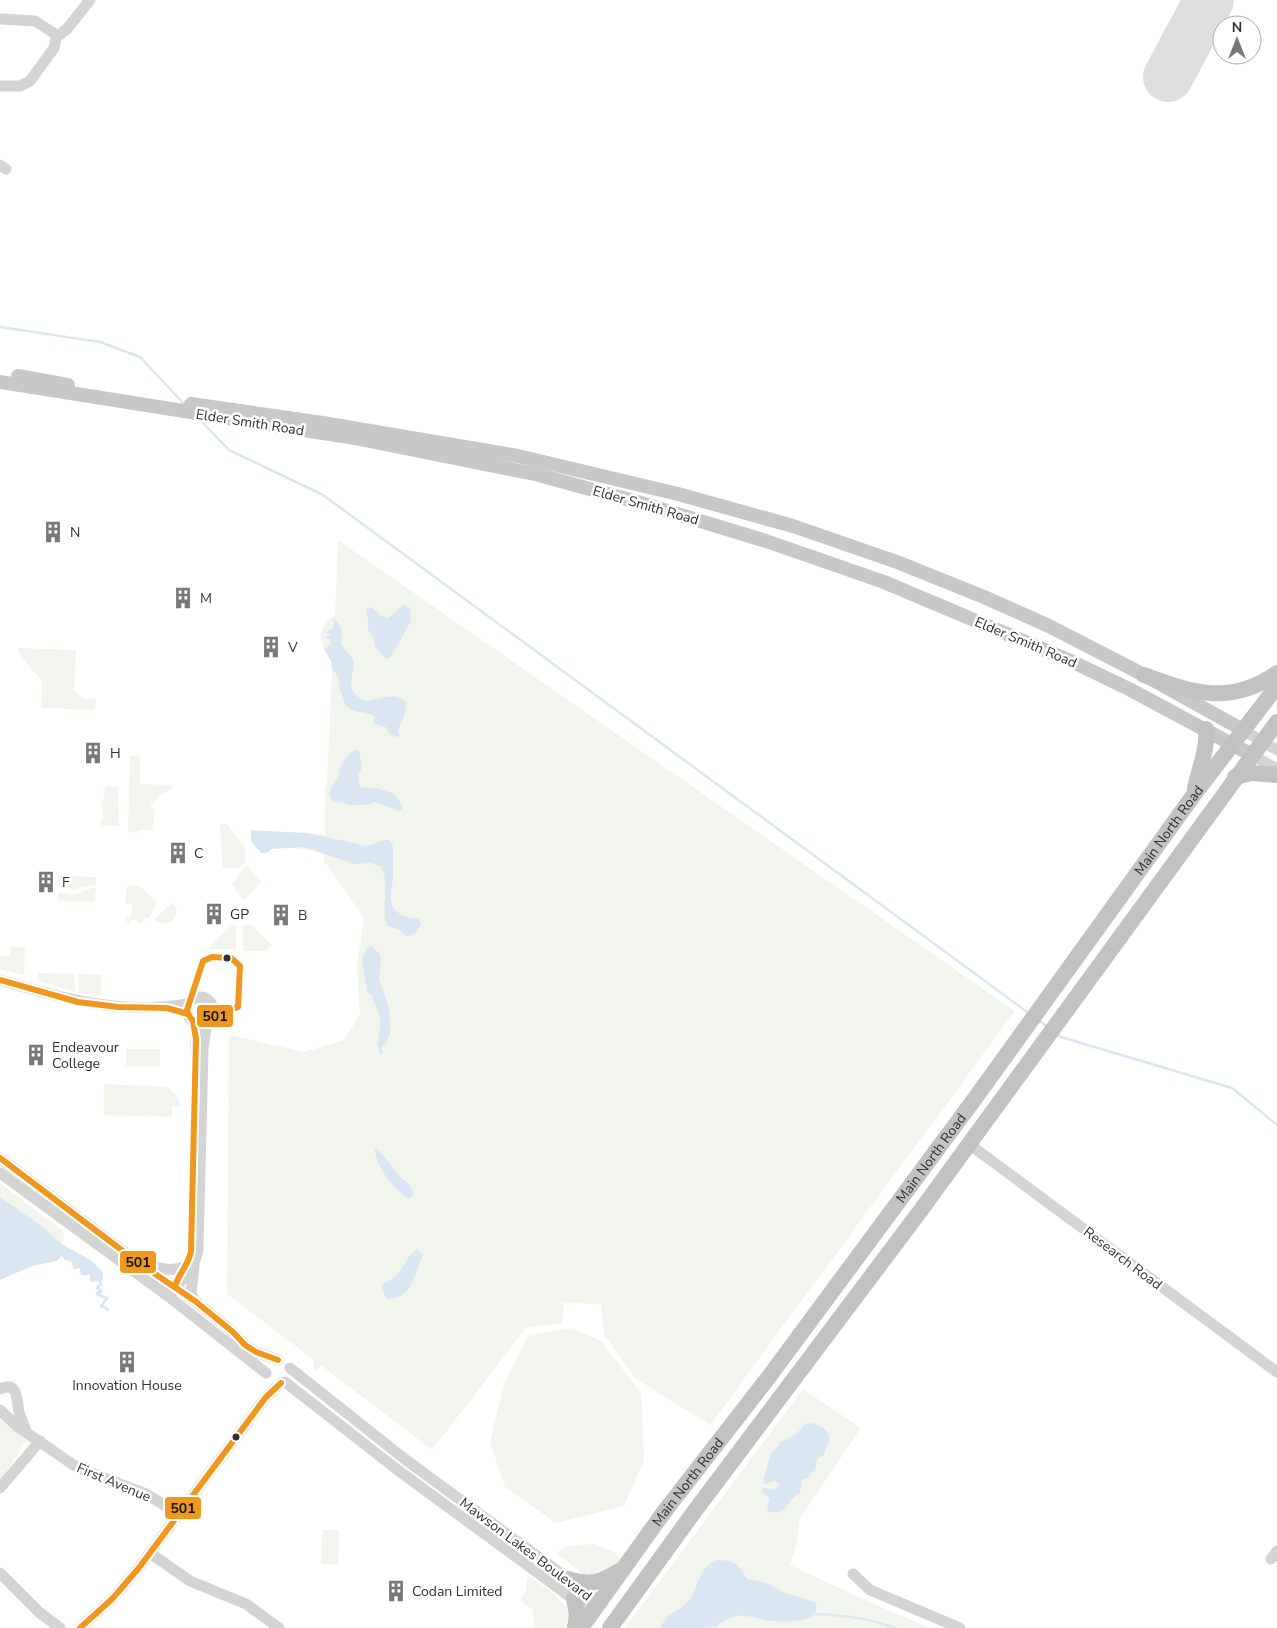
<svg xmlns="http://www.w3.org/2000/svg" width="1277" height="1628" viewBox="0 0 1277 1628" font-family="'Nunito Sans',sans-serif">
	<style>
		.green { fill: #f1f5ed }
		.water { fill: #dae6f2 }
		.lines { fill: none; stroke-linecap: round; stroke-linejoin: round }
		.stream { stroke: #dae6f2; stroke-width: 2.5 }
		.runway { stroke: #dedede; stroke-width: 50 }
		.minor { stroke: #d4d4d4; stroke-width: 11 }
		.major { stroke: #c8c8c8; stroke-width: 14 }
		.highway { stroke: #c2c2c2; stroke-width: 16 }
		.bus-1-casing { stroke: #fff; stroke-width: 10 }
		.bus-1 { stroke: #ef981f; stroke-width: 6 }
		.bus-dot { fill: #303030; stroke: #fff; stroke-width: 2 }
		.labels { text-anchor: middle; stroke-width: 5; stroke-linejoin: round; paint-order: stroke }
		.street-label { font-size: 14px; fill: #303030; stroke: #fff }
		.poi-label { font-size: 14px; fill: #303030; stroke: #fff; text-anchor: start }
		.line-badge { stroke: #fff; stroke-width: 2 }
		.pale-badge-label { font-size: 14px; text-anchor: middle; font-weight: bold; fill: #111 }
	</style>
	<rect width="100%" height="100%" fill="#fff"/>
	<g class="green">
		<path d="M338,540L1015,1011L710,1425L635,1378L604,1335L601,1304L564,1303L562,1323L526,1328L432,1450L322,1366L315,1370L313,1367L314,1360L227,1294L229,1035L304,1052L344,1040L360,1015L357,965L364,918L324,861V855L317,851L288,847H304L324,852L325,838L307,833L325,835V788L327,784L334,621L332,622L333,628L330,630L332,635L329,639L331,644L324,649C317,634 322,624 335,615Z"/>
		<polygon points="18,648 76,650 74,691 83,698 96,699 95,710 41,708 42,681 21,657"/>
		<polygon points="130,756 140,756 140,784 173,785 171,789 161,795 150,806 154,810 153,830 138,830 138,833 128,832"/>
		<polygon points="105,786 118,787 119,826 100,825 100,819 103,819 102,800 104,800"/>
		<polygon points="220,824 227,824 245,847 245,862 240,868 223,868"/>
		<polygon points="246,865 262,882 243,900 232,885"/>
		<polygon points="59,876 96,877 96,885 71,890 69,886 58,886"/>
		<polygon points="127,886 140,886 157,903 149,918 146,918 139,924 136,920 131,920 129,923 125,920 125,916 131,917 132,905 125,904"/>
		<polygon points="92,888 96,888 95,902 58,901 58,893 76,894"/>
		<path d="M173,902C180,911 176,922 164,924L154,920Z"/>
		<polygon points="232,925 236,925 236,949 207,949"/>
		<polygon points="243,925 251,925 272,945 266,951 243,951"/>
		<polygon points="11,946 25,948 24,975 0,969 0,956 10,956"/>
		<polygon points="38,973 74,974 75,992 39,981"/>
		<polygon points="79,974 101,975 101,994 97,996 79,993"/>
		<rect x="126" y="1049" width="34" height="17"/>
		<polygon points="104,1084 168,1087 180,1100 180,1107 172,1107 172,1117 104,1115"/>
		<polygon points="0,1183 64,1232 63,1243 60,1243 43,1227 0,1197"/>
		<polygon points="572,1328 601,1341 641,1393 644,1460 624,1506 556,1523 505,1487 490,1442 504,1385 529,1335"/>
		<polygon points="803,1389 861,1428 800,1518 797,1543 790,1565 858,1597 930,1628 625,1628"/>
		<polygon points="0,1415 26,1441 0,1482"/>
		<polygon points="322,1530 339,1530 338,1565 321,1564"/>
		<polygon points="594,1544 614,1552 621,1560 610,1573 586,1576 556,1553 569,1546"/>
		<path d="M528,1575C543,1586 560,1596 569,1612L568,1619L563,1628H535L532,1609L520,1600L527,1590L526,1583Z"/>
	</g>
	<g class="water">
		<polygon points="403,604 410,608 411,621 391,657 386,659 375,647 373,636 368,631 368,619 366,609 372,607 381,616 388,618 396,612"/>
		<path d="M333,620L338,621L342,631L341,644L354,661C353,678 344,691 365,701C380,700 394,691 406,702L405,713L398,731L400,736L397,737L390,735L386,727L374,724L373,722L375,717L373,715L355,711L346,706L340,689L338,676L332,669L331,661L324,649L331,644L330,639L326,638V636L331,635L326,633L333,628Z"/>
		<path d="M354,750L359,751L362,767L358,776L359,785L360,787L380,789L395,794L403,808L398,812L397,810L375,802L366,805H347L344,803L333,802L329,795L331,788L339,776C337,768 347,755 354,750Z"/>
		<path d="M251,830L307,833L358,844C373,851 384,834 391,842C394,846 393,853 393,858C393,864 393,871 393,877C393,885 389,894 391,901C394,914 406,919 418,918L421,923C419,930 414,936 406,936L400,930L387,926C380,908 391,887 381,866L370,863L354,864L304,847L272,849L267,853H261L251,841Z"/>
		<path d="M371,946L379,953L381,958L379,979L389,1008L390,1033L387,1043L381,1048L383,1054H380C375,1043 382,1030 380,1017C378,1010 373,1002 371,994H369L367,991L362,959L367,948Z"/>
		<path d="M377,1148C384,1156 391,1164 397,1173C402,1181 413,1183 413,1194L410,1199C395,1192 375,1165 375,1149Z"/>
		<polygon points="0,1197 43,1227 60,1243 92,1261 103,1273 103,1280 90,1282 90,1274 86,1275 81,1275 80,1268 73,1269 72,1262 65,1260 62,1256 56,1261 32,1266 0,1280"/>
		<path d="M417,1249L423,1255C417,1268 414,1287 402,1295C398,1298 391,1298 386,1299L382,1288V1284C405,1276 401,1261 417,1249Z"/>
		<path d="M811,1423C825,1426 835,1434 826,1448C825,1450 825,1453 823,1455C818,1460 820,1453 817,1460C815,1464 817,1467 815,1471L811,1473L809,1477L802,1480L800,1493C785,1500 788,1518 768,1511L767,1505L770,1498L762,1492L763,1488L775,1490L779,1485L776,1481L765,1484L763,1482L771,1453L779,1446L780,1442L795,1435L805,1424Z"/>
		<path d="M716,1560C724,1560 735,1560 740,1568C743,1571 744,1575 747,1579L767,1583L785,1593L815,1602C825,1623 784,1622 772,1621C761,1620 750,1615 738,1616C727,1617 720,1625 710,1628C701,1628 672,1628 661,1628C665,1613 679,1612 688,1602C700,1587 696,1570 716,1560Z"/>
	</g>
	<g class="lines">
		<g class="stream">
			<polyline points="0,327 100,342 140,357 186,406"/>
			<polyline points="199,419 229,450 323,495 1030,1014"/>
			<polyline points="1038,1020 1048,1027"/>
			<polyline points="1056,1034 1061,1037 1232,1088 1277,1125"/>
			<polyline points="100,1281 101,1284 97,1288 101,1290 101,1292 98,1292 97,1294 107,1298 101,1307 105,1307 108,1310"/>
			<path d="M815,1614C842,1615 869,1618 895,1628"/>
		</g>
		<polyline class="runway" points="1168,77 1209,0"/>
		<g class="minor">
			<polyline points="0,19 35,21 55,34 59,35 67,29 90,0"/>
			<polyline points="0,86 20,86 30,81 54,48 57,35"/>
			<polyline points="0,165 6,169"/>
			<polyline points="1243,730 1277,750"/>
			<polyline points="1252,755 1277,769"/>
			<path d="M0,980C63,999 121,1015 188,1004"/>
			<circle cx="200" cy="1010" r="13"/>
			<polyline points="193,1021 196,1034 196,1053"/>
			<polyline points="969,1144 1277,1372"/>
			<polyline points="0,1158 136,1261 195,1301 233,1332 245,1345 256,1352 278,1360"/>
			<polyline points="0,1173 168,1296 266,1373"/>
			<path d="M149,1265C162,1269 173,1272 186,1266"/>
			<polyline points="194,1266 191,1294 195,1301"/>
			<path d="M172,1292C183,1278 195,1268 198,1250L203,1050L207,1020"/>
			<polyline points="290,1368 406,1460 586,1592 593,1597 598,1606"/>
			<polyline points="285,1382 399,1471 572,1598 588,1605 598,1606"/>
			<path d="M0,1389C18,1380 17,1401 19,1412C21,1418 24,1425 26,1431"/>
			<polyline points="0,1410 18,1427 78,1468 146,1494 161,1503 178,1515"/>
			<polyline points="0,1488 40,1441"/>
			<polyline points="150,1553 190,1581 246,1604 279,1628"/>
			<polyline points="1271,1559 1277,1551"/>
			<polyline points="0,1573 40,1613 60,1628"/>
			<polyline points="853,1574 870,1590 960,1628"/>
			<polyline points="80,1628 112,1599 138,1569 266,1397 281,1383"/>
		</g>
		<g class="major">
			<polyline points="18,376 68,385"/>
			<polyline points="0,382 355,438 535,474 641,503 766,541 884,582 1073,662 1129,689 1252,755"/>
			<polyline points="191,404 323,423 518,456 678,494 793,526 897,562 984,597 1049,626 1144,675 1243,730"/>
		</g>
		<g class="highway">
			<path d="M1144,675C1192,693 1231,706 1277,673"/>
			<polyline points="1235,777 1252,773 1277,775"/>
			<path d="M1195,788C1199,769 1208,749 1206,729"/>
			<path d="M568,1579C591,1586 599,1583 619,1571"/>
			<polyline points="574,1599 577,1614 575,1628"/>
			<path id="s1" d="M581,1628L664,1512L768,1378L976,1097L1193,796L1277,686"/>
			<polyline points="610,1628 694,1512 921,1210 1277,722"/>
		</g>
		<g class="bus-1-casing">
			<g id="bus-1">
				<path d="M212,957L231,958L240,966L238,1007C233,1009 227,1010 222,1012C208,1018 194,1033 187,1010L203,961Z"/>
				<polyline points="0,980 78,1002 118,1007 167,1008 188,1014"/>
				<polyline points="0,1158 136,1261 195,1301 233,1332 245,1345 256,1352 278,1360"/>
				<path d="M175,1287C178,1274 189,1265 191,1251L196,1039L193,1021"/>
				<polyline points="80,1628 112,1599 138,1569 266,1397 281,1383"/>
			</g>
		</g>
		<use href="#bus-1" class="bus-1"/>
	</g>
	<defs>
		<g id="building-bare" transform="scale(1.725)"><path d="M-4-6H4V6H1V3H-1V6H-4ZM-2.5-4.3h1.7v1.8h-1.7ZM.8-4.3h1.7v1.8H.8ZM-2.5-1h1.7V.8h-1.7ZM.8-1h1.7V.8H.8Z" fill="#787878" stroke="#fff" stroke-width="2.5" paint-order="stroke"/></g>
	</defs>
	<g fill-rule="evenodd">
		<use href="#building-bare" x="53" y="532"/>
		<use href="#building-bare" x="183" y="598"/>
		<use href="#building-bare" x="271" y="647"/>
		<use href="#building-bare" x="93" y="753"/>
		<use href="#building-bare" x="178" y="853"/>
		<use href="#building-bare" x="46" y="882"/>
		<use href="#building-bare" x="214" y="914"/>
		<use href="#building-bare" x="281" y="915"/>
		<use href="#building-bare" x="36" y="1055"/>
		<use href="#building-bare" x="127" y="1362"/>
		<use href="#building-bare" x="396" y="1591"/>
	</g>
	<g class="bus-dot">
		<circle cx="227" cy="958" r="4.5"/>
		<circle cx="236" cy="1437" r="4.5"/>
	</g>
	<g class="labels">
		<g class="street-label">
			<text transform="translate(250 422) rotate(9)" y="5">Elder Smith Road</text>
			<text transform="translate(646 505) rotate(16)" y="5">Elder Smith Road</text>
			<text transform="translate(1026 642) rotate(23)" y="5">Elder Smith Road</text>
			<text dy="5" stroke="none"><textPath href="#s1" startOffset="991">Main North Road</textPath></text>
			<text dy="5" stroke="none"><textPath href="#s1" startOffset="586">Main North Road</textPath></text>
			<text transform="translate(1123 1258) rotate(37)" y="5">Research Road</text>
			<text transform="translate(114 1482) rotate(23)" y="5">First Avenue</text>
			<text dy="5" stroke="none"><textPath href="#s1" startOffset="181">Main North Road</textPath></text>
			<text transform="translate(526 1549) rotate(37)" y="5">Mawson Lakes Boulevard</text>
		</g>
		<g class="poi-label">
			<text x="70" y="537">N</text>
			<text x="200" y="603">M</text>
			<text x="288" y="652">V</text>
			<text x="110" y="758">H</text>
			<text x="194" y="858">C</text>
			<text x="62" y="887">F</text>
			<text x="230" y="919">GP</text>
			<text x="298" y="920">B</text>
			<text x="52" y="1052">Endeavour<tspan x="52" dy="16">College</tspan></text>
			<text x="127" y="1390" text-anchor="middle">Innovation House</text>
			<text x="412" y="1596">Codan Limited</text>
		</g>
	</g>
	<g class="line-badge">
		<rect x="196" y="1004" width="38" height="24" rx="5" fill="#ef981f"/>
		<rect x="119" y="1250" width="38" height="24" rx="5" fill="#ef981f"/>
		<rect x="164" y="1496" width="38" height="24" rx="5" fill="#ef981f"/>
	</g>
	<g class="pale-badge-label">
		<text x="215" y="1021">501</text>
		<text x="138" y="1267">501</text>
		<text x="183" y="1513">501</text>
	</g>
	<g transform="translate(1237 40)"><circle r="24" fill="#ffffff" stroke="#acacac"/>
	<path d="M0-4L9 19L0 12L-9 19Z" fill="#787878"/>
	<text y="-8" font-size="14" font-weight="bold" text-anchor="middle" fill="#303030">N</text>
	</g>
</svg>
